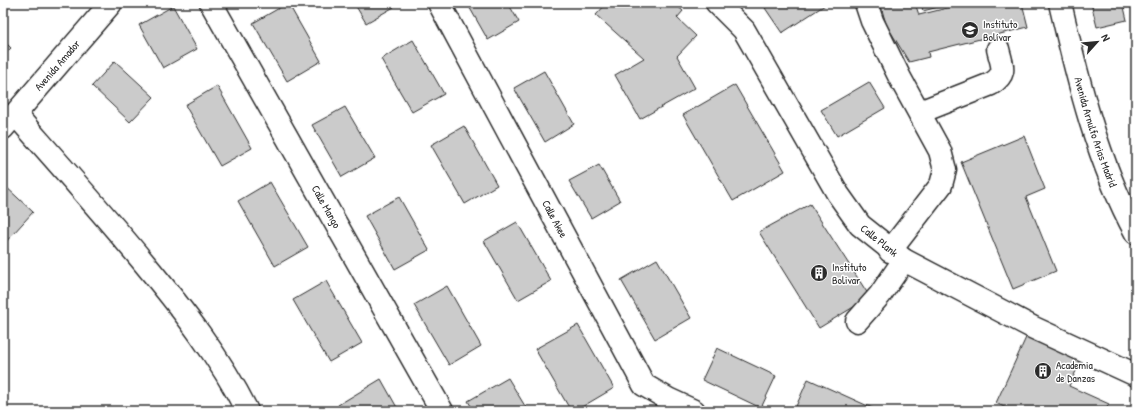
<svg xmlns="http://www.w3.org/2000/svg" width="1139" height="414" viewBox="0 0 1139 414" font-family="'Patrick Hand',sans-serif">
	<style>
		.building { fill: #cbcbcb; stroke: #2b2b2b }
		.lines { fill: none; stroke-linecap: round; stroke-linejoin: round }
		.minor-casing { stroke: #2b2b2b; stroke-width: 25 }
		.major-casing { stroke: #2b2b2b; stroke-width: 25 }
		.highway-casing { stroke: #2b2b2b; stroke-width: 25 }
		.minor { stroke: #fff; stroke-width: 22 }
		.major { stroke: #fff; stroke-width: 22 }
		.highway { stroke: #fff; stroke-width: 22 }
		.labels { text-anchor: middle; stroke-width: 3; stroke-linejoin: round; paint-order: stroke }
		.poi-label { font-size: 11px; fill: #2b2b2b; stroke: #fff; text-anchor: start }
		.street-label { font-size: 11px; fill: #2b2b2b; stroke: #fff }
	</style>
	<rect width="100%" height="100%" fill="#fff"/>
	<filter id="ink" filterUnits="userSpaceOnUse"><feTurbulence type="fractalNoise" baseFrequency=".025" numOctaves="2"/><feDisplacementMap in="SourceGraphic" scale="8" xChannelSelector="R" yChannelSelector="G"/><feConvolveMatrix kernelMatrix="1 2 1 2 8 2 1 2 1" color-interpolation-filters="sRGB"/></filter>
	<g filter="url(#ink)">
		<g class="building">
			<polygon points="288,3 321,61 287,81 253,23"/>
			<polygon points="354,3 392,3 394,7 366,23"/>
			<polygon points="467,3 508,3 519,22 488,40"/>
			<polygon points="607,3 674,3 683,11 677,18 696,36 677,56 695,88 640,119 615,75 644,58 596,15"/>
			<polygon points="773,3 824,3 825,5 782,33 765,8"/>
			<polygon points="880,3 915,3 919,15 967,3 1022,3 1028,27 928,52 929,57 909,62 886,24"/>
			<polygon points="921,3 954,3 923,11"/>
			<polygon points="1091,3 1123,3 1127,20 1097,27"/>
			<polygon points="173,6 197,49 163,68 139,25"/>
			<polygon points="3,40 11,48 3,56"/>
			<polygon points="413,40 444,94 412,112 381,59"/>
			<polygon points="115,61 154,97 130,122 92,86"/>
			<polygon points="544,71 574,124 545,142 514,88"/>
			<polygon points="869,82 885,108 837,136 821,110"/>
			<polygon points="735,85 785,171 733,201 683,115"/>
			<polygon points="217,86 252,148 220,166 185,105"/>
			<polygon points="345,107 375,158 342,177 312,125"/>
			<polygon points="464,126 497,185 465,204 431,145"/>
			<polygon points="1024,136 1045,189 1026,197 1056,271 1013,289 961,162"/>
			<polygon points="599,165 620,201 591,218 569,181"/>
			<polygon points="270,182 308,247 275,266 238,201"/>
			<polygon points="3,184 33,212 3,245"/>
			<polygon points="399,197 429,250 395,269 365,216"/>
			<polygon points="810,204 870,297 819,328 759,232"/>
			<polygon points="517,222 551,281 518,300 484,241"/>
			<polygon points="657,259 691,318 655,339 621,280"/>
			<polygon points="326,281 362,343 329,362 293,300"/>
			<polygon points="447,286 481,346 449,365 414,305"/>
			<polygon points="578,325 614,388 575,411 571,411 535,349"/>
			<polygon points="1029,331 1083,356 1069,386 1109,404 1105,411 1012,411 996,403"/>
			<polygon points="717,348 776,376 761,408 702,380"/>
			<polygon points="508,378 528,411 474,411 468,401"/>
			<polygon points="381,379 399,411 341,411 338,405"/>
			<polygon points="808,379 879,411 794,411"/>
		</g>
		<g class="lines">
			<g class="minor-casing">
				<g id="minor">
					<path id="s1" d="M211,3L442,411"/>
					<path id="s2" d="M439,3L644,385L668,399L694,411"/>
					<path id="s3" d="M717,3L744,30L838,194L860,225L904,260L1034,328L1136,375"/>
					<polyline points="866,3 872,21 900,78 940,151 945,170 941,185 890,251"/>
					<path d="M920,112L991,84C1008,73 1002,66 998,49"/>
					<polyline points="857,321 880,295 904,260"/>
				</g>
			</g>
			<g class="major-casing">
				<g id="major">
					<path id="s4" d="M1060,3C1078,81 1098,163 1136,233"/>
					<path id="s5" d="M3,128L111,3"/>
				</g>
			</g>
			<g class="highway-casing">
				<path id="highway" d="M15,114C59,164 103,213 145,264C183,310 220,357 247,411"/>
			</g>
			<use href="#minor" class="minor"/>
			<use href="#major" class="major"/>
			<use href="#highway" class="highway"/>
		</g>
	</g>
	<defs>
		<g id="school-disc" transform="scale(0.9)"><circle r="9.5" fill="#2b2b2b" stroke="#fff"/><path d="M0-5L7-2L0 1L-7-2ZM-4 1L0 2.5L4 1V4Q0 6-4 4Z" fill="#fff"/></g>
		<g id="building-disc" transform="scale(0.9)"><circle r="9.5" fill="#2b2b2b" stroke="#fff"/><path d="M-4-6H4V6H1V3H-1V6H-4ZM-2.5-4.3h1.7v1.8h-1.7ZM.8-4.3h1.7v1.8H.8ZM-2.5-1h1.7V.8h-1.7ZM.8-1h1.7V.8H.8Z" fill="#fff"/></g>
	</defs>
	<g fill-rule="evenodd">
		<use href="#school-disc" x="970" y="30"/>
		<use href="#building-disc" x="819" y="273"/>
		<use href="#building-disc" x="1043" y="371"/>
	</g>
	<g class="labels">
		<g class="poi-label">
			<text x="983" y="28">Instituto<tspan x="983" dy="13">Bolívar</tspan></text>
			<text x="832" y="271">Instituto<tspan x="832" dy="13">Bolivar</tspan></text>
			<text x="1056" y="369">Academia<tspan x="1056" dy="13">de Danzas</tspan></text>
		</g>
		<g class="street-label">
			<text dy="4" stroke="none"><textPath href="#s5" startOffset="83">Avenida Amador</textPath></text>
			<text dy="4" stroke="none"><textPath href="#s4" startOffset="134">Avenida Arnulfo Arias Madrid</textPath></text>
			<text dy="4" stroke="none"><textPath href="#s1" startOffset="234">Calle Mango</textPath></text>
			<text dy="4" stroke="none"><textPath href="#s2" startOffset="245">Calle Akee</textPath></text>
			<text dy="4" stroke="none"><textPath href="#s3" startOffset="290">Calle Plank</textPath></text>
		</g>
	</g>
	<rect width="1139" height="414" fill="none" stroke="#fff" stroke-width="16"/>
	<rect x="8" y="8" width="1123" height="398" fill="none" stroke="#2b2b2b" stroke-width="1.5" filter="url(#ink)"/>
	<g transform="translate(1097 42) rotate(63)" stroke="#ffffff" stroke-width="3" paint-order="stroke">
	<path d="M0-3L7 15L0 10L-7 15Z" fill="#2b2b2b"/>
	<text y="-6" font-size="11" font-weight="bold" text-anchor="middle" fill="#2b2b2b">N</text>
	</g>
</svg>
